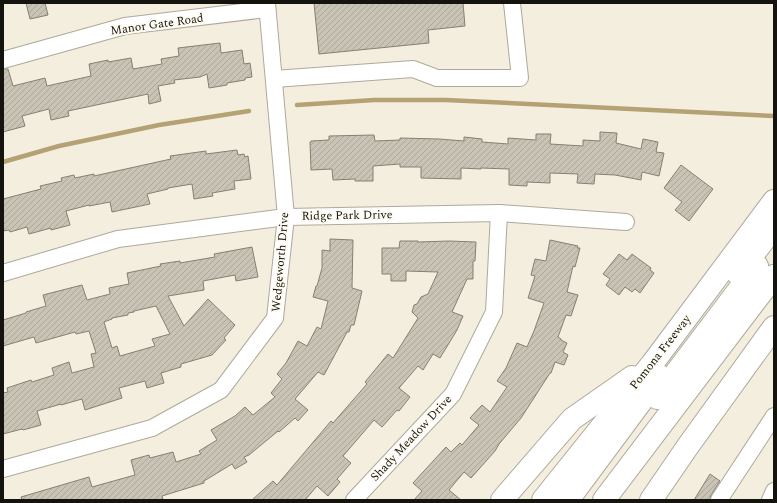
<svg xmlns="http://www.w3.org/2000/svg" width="777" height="503" viewBox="0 0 777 503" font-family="Spectral,serif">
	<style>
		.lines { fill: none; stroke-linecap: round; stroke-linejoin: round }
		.stream { stroke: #b4a274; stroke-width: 4.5 }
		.building { fill: url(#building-hatch); stroke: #858072; fill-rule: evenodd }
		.minor-casing { stroke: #afa99b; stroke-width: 18 }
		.highway-casing { stroke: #afa99b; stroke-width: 24 }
		.minor { stroke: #fff; stroke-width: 16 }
		.highway { stroke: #fff; stroke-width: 22 }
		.labels { text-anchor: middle; stroke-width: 4; stroke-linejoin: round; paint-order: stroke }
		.street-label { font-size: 12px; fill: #15130d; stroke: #fefbf2 }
	</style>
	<defs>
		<pattern id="building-hatch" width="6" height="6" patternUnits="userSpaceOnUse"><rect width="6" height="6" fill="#c8c3b4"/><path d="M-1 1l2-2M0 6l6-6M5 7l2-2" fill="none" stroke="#aba79a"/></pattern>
	</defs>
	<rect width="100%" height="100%" fill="#f3eede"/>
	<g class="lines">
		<g class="stream">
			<polyline points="297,105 374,100 446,100 774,116"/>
			<polyline points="3,162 59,146 159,125 249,111"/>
		</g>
	</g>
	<g class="building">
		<polygon points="26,3 45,3 48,15 30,19"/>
		<polygon points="314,3 463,3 465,26 428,30 429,43 319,54"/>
		<polygon points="220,43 221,53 242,50 244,64 250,63 252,77 245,78 245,80 227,83 227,85 209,88 207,74 200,77 174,80 175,83 158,86 161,101 149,104 148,94 68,111 69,116 51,120 49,109 22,116 25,126 3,132 3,69 8,69 13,86 45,78 47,86 91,76 89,64 108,60 108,62 131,58 133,69 162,64 161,59 179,56 178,48"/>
		<polygon points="600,132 617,133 616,143 641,149 643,139 658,142 656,152 664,153 659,176 642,172 641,180 615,175 595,174 594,184 577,183 578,174 550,173 550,183 527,182 527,186 509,185 509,169 481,168 481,169 461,168 461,179 421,178 421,167 400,167 400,164 373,166 373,181 355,181 355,179 333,180 332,169 311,170 310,142 311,142 311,141 329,140 329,136 374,135 375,141 400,140 400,138 439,139 464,141 464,137 482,139 482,142 508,144 508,138 536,140 536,134 551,134 550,144 583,146 583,140 600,141"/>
		<polygon points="237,150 238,155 244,154 245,157 248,156 251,179 234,181 235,189 212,193 213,196 194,199 192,184 168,188 168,189 147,194 150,204 112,212 110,202 89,206 89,205 66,211 70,225 51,230 51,228 29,234 27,227 10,232 9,230 3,231 3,199 41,189 40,186 62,181 61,178 74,175 75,178 94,174 94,176 171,159 170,156 206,151 206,154"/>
		<polygon points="681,165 713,189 689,221 675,210 682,202 664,188"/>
		<polygon points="330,239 353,240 352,288 362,291 354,325 351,325 349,332 347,332 324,375 318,372 295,399 308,410 298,421 295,418 279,432 278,431 249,455 244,457 247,462 235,469 232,464 204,481 204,483 162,496 163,500 22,500 21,497 89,477 92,487 135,475 131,460 149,455 150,458 173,452 176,462 201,454 199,451 217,440 211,430 235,416 245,407 253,415 275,397 271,393 282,379 277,374 286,363 298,341 307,346 317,327 321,329 328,301 313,297 316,286 317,286 322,268 322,250 330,251"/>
		<polygon points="550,240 578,246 577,248 580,248 575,267 573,266 567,292 578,295 571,316 566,315 558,337 561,339 561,340 567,343 563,352 568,355 564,365 555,362 551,373 550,373 521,418 499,444 495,451 471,478 464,472 449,490 461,500 414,500 422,491 413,483 446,447 451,452 460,443 462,445 479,425 470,418 482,405 490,412 507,387 497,381 506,368 517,343 527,347 534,331 544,303 528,298 535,276 531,275 535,259 546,261"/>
		<polygon points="400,241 418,241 418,242 449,241 476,242 475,261 473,261 473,279 467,279 452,312 463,316 457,330 440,358 433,354 423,370 418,366 399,388 410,397 399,411 397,410 382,427 374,420 343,456 351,463 337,479 340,482 328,496 317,486 305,500 252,500 273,481 277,485 331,421 333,423 367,384 365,382 388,354 393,358 418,318 412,312 414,305 417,304 421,297 428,294 438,272 406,271 406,281 391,281 391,274 382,274 382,248 399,248"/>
		<path d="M252,247L258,277L236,281L235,275L203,281L204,290L168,296L184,326L208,299L235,325L224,338L226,340L212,355L181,364V367L161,373L164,383L147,388L145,381L119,388L122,398L85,410L82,399L61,405V404L37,411L41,425L23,430L22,429L3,434V393L8,392L7,388L31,380L32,382L54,375L52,368L69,362L72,373L94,367L91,354L96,353L89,331L76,334L75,332L36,343L34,337L3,346V320L26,313V312L46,306L43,295L82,285L87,300L110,294L109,288L129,284L127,273L161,266L160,264L180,261V263L215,257L214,254ZM156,306L170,334L152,339L155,346L120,356L117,346L112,348L104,322L112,319V318L128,315V313L134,312V311Z"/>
		<polygon points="619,254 627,260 632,254 651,268 650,270 654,273 640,293 635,289 632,292 625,287 619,295 606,285 610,279 603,274"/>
		<polygon points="710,474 720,481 711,495 710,500 694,500"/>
	</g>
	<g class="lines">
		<g class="minor-casing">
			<g id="minor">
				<polyline points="3,60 125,26 267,9"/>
				<polyline points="274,79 413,69 437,78 520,78 512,3"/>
				<polyline points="3,273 118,239 286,217 499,213 626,222"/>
				<polyline points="3,469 152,428 221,390 275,318 286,217 267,3"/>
				<polyline points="354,500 453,394 494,312 499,213"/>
				<polyline points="719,500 774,416"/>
				<polyline points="770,500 774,491"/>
			</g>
		</g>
		<g class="highway-casing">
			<g id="highway">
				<polyline points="738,274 774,227"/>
				<polyline points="657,398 757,266"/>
				<polyline points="502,500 572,419 632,377"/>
				<polyline points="543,500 652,364 774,201"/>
				<polyline points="568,500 660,376"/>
				<polyline points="604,500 774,276"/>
				<polyline points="651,500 688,446 774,327"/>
			</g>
		</g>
		<use href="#minor" class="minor"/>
		<use href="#highway" class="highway"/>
	</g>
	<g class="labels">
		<g class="street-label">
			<text transform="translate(157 24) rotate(-8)" y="4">Manor Gate Road</text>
			<text transform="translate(347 215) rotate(-1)" y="4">Ridge Park Drive</text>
			<text transform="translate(280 262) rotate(-85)" y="4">Wedgeworth Drive</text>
			<text transform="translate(660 352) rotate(-52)" y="4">Pomona Freeway</text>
			<text transform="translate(411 438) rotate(-47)" y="4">Shady Meadow Drive</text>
		</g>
	</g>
	<rect width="777" height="503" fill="none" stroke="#15130d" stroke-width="8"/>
</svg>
